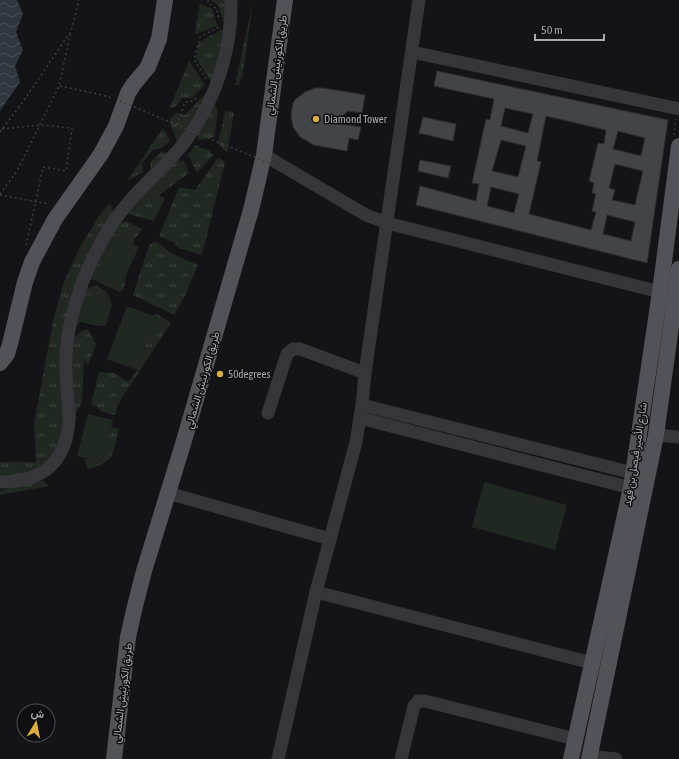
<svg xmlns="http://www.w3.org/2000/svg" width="679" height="759" viewBox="0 0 679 759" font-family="'Asap Condensed',Vazirmatn,sans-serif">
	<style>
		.park { fill: url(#park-tufts) }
		.garden { fill: #212822 }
		.water { fill: url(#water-waves) }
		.building { fill: #434448; stroke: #2f2e31; fill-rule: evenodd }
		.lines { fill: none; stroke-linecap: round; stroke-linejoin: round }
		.path { stroke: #3c3d41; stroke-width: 1.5; stroke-dasharray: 2 3; stroke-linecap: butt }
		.minor { stroke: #36363a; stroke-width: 13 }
		.major { stroke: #525359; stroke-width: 16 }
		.path-bridge { stroke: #3c3d41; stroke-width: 1.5; stroke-dasharray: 2 3; stroke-linecap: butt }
		.poi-dot { fill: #dbac46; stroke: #0f0f11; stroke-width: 1.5 }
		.labels { text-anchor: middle; stroke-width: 3; stroke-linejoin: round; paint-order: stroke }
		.street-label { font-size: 11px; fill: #a8abb4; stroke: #0f0f11 }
		.poi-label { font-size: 11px; fill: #a8abb4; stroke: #0f0f11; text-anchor: start }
	</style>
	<defs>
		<pattern id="park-tufts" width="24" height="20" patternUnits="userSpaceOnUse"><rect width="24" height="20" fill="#212822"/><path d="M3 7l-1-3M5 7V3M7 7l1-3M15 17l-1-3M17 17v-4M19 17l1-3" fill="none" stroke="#3e4440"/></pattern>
		<pattern id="water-waves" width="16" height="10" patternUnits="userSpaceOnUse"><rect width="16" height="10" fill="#2f363d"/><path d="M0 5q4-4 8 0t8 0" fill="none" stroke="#4a5057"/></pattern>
	</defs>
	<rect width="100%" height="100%" fill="#141416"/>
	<g class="park">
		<polygon points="211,0 228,0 227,23 223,21 219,6"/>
		<polygon points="253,2 242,79 240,79 239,85 235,85"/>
		<polygon points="200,4 213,9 217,26 195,34"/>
		<polygon points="227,27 212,83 196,58 199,42"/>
		<polygon points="189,61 205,85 192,98 182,98 177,105 169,110"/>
		<polygon points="209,90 188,132 178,144 169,120 176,113 185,115"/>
		<polygon points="214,102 218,112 214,138 199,140 197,135"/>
		<polygon points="230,111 234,113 227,153 218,143 225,112"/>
		<polygon points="163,128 170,141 162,148 153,150 142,163 143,172 127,181"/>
		<polygon points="195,145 210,151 213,155 197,173 188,155"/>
		<polygon points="171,148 174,149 151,174 150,162 161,152 167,153"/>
		<polygon points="218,158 225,162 202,255 178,248 174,243 159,236 179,187 195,190"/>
		<polygon points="175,160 184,161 189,173 158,196 165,198 154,221 125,213"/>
		<polygon points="110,203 114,213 67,320 59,362 64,417 60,446 45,466 15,478 0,478 0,462 36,462 34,423 54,317 64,282 80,247 99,216"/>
		<polygon points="126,221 142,229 134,240 134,245 114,236 96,276 120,287 126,275 124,289 120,292 92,279 86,282 116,225"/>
		<polygon points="153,242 157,242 171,253 198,265 186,293 174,315 133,295 149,245"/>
		<polygon points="96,285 107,292 112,304 109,302 109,299 93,294 80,318 106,326 94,325 81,322 74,326 83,290"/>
		<polygon points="157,314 171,323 118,404 115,415 100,411 99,408 91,405 99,372 114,373 128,382 137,370 156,317 151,315"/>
		<polygon points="88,329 96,344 88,365 84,360 82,403 74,415 70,385 72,339 82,331"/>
		<path d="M111,427L119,429C113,454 115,462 88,469L84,458L102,462Z"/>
		<polygon points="32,480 44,481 49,486 0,495 0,491"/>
	</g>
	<g class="garden">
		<polygon points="114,236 139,247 120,287 96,276"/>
		<polygon points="93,294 109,299 109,302 112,304 106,326 80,318 87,295 92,296"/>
		<polygon points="127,306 156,317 137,370 107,359"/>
		<polygon points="88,414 113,420 102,462 77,456"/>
		<polygon points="484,482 567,505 555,550 472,527"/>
	</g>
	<polygon class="water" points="0,0 17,0 23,14 16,32 23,50 15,66 20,82 0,111"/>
	<g class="building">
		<path d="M437,71L668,120L647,263L416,205L420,186L476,201L479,184L472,183L486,119L490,120L494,99L434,86ZM505,108L533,114L528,133L501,126ZM546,116L606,130L604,144L598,143L589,181L594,183L592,193L596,194L592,211L596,212L591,230L529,214L541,162L537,161ZM618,131L645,138L641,156L613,149ZM501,140L526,146L518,177L492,171ZM615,164L643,171L635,205L612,200L615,190L609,188ZM491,187L519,194L514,213L487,206ZM607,215L635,222L631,241L603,234Z"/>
		<polygon points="315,88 323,88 365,95 362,113 348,111 334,123 361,127 358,140 349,138 347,151 314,145 300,137 293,127 291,115 293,103 296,99 305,92"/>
		<polygon points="423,117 456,124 453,141 419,133"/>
		<polygon points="420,160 451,166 448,178 418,171"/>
	</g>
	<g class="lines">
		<g class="path">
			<polyline points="208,0 208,3 216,8 219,18"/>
			<polyline points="206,79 194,59 200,37 219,27"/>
			<polyline points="60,86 102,95 112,98"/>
			<polyline points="177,125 185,102 193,101 199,96"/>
			<polyline points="2,129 41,125 72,128 66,171 43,167 26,246"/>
			<polyline points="0,132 25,99 71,31 79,0"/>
			<polyline points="674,135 676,119"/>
			<polyline points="0,194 17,171 59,86 71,31"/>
			<polyline points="0,195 49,204"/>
		</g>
		<g class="minor">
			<polyline points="412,52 679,109"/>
			<polyline points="264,155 366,215 387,223 660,292"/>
			<polyline points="362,405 633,473"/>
			<polyline points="268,413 287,354 293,349 300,349 365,373"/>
			<polyline points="360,418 631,488"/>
			<polyline points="656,435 679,437"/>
			<path d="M0,482C42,482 66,464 69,420C70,414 68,406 68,399C67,385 65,371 66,357C67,331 74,305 83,281C95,250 111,221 134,196C152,176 174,159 189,136C217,97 232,48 231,0"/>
			<polyline points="168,493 330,539"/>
			<polyline points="316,592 592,663"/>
			<polyline points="589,756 616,759"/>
			<polyline points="278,759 316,592 356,442 362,405 365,373 419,0"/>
			<polyline points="401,759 414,706 418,701 425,701 575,739"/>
		</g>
		<g class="major">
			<polyline points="0,363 7,354 10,344 25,282 32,262 55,219 101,154 116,126 128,93 133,85 148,67 159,39 165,0"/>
			<polyline points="114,759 128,637 135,606 144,571 183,444 251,210 264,155 285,0"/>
			<polyline points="571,759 631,488 660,292 679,146"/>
			<polyline points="589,759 656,435 679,269"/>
		</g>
		<polyline class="path-bridge" points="120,101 273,165"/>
	</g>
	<g class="poi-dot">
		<circle cx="316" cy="119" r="4"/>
		<circle cx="220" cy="374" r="4"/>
	</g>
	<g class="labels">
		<g class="street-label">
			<text transform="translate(276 65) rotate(-82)" y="4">طريق الكورنيش الشمالي</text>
			<text transform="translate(202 380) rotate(-74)" y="4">طريق الكورنيش الشمالي</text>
			<text transform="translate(635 454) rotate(-81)" y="4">شارع الأمير فيصل بن فهد</text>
			<text transform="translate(122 693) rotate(-83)" y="4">طريق الكورنيش الشمالي</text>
		</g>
		<g class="poi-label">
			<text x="324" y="123">Diamond Tower</text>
			<text x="228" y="378">50degrees</text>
		</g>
	</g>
	<g transform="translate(36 723) rotate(10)"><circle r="19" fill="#0f0f11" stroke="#4c4d52"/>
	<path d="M0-3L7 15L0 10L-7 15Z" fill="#dbac46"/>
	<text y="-6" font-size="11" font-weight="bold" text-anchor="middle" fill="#a8abb4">ش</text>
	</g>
	<path d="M535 34v6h69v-6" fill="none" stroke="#a8abb4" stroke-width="2"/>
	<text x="541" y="34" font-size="12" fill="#a8abb4" stroke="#0f0f11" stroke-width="3" paint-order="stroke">50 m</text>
</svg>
